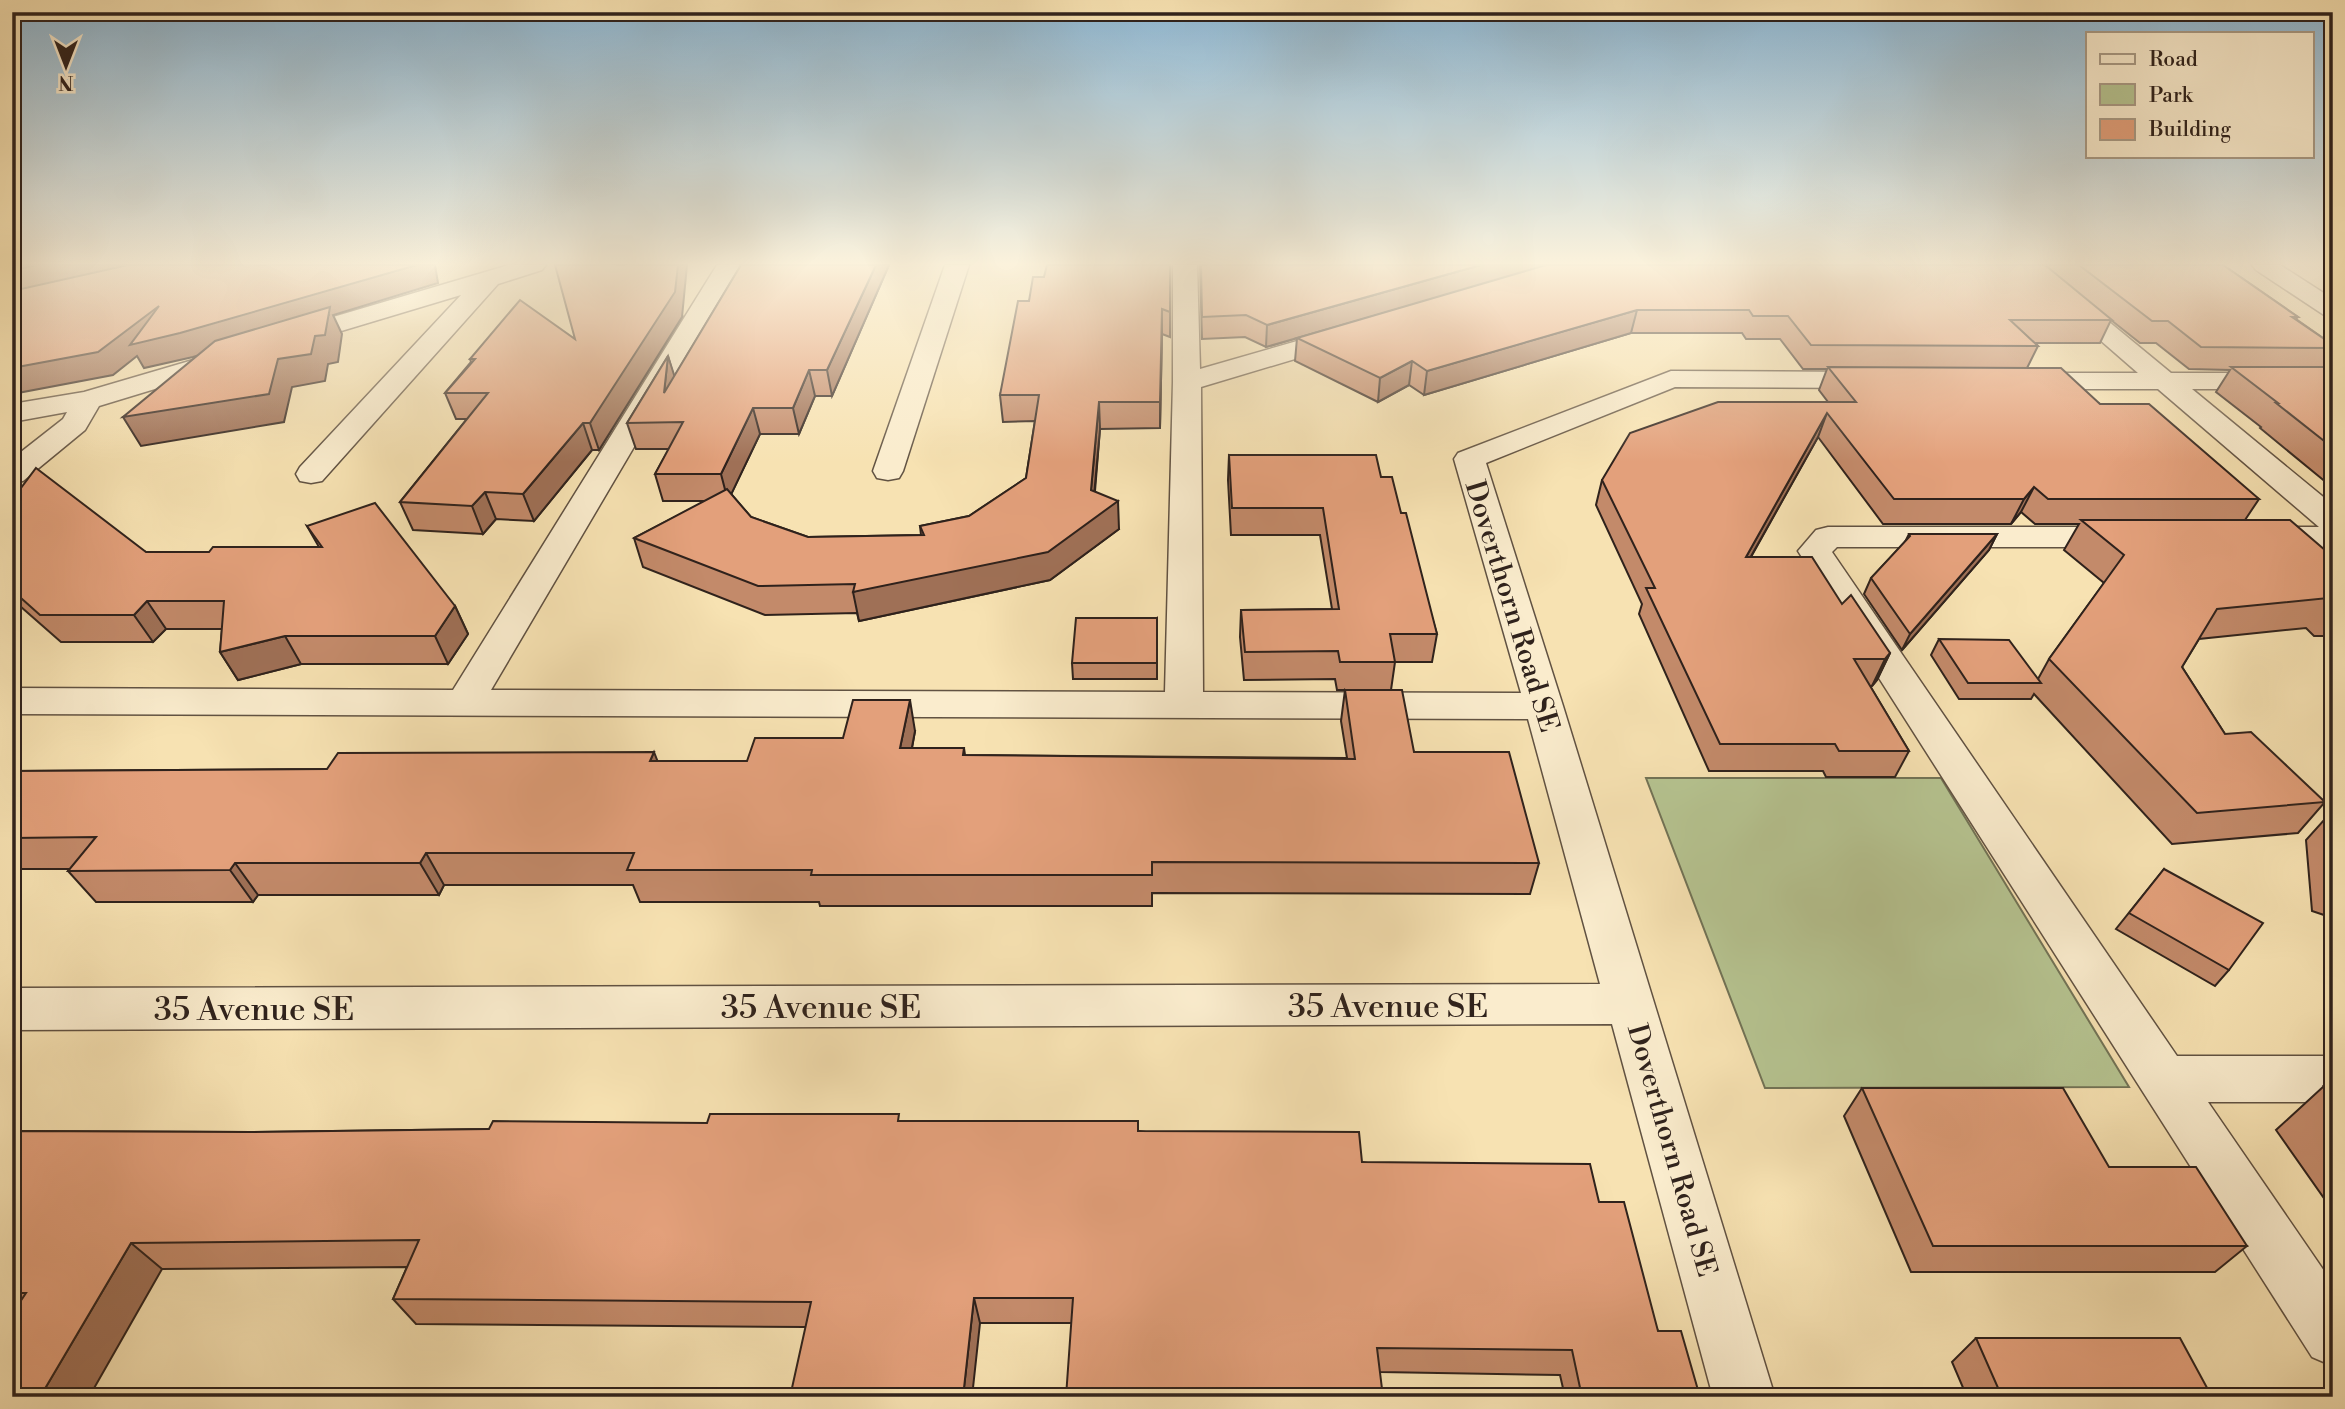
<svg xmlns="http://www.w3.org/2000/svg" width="2345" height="1409" viewBox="0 0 2345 1409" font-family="'Libre Bodoni',serif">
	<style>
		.green { fill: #b6c491; stroke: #727356; stroke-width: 2 }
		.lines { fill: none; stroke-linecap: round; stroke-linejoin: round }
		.minor-casing { stroke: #615242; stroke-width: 3 }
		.minor { fill: #faeccd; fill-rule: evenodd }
		.wall { fill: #c38a6a; stroke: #2f221c; stroke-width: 2 }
		.shaded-wall { fill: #9f7056; stroke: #2f221c; stroke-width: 2 }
		.building { fill: #e3a07b; stroke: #2f221c; stroke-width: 2 }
		.labels { text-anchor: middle; stroke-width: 7; stroke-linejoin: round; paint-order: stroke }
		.street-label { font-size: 28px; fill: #2f221c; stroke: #faeccd }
		.near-street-label { font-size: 33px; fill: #2f221c; stroke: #faeccd }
	</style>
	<rect width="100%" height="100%" fill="#f7e2b2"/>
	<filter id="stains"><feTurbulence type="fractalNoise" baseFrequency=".00286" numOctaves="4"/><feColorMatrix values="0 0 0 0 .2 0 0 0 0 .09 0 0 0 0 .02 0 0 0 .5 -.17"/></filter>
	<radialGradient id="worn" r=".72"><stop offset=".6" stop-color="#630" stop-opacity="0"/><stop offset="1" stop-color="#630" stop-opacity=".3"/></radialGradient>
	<polygon class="green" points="1646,778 1941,778 2129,1087 1765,1088"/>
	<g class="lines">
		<g class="minor-casing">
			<g id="minor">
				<polygon points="509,265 546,265 542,270 498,284 322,481 311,483 300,481 296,474 300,467 461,295 288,347 279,345 275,339 279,333"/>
				<polygon points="717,265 741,265 491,690 1165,692 1173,382 1173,265 1197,265 1200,369 1346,327 1355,329 1359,335 1355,341 1201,387 1203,692 1521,693 1454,459 1458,453 1671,371 1876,372 1886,374 1890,380 1886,386 1876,388 1675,387 1486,463 1563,706 1775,1397 1713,1397 1612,1024 12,1030 12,988 1600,984 1528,719 12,714 12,688 453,690"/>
				<polygon points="945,265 969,265 903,471 899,478 888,480 877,478 873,471"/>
				<polygon points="2014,265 2040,265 2171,373 2333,373 2333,389 2192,389 2333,505 2333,547 2258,547 2246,544 2242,537 2246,530 2258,527 2319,527 2158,389 2023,389 2013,387 2009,381 2013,375 2023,373 2138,373"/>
				<polygon points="2252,265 2280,265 2333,299 2333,318 2324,315 2256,270"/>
				<polygon points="227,350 237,352 241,358 237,364 99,406 85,430 23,481 12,483 12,459 63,419 67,412 12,422 12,404 84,392"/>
				<polygon points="1828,527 2124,527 2136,530 2140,537 2136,544 2124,547 1837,547 1832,552 2177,1056 2333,1056 2333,1102 2208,1102 2333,1284 2333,1366 2312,1357 1798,551 1816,530"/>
			</g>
		</g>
		<use href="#minor" class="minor"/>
	</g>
	<g class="wall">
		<polygon points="741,265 889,265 832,396 815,396 799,434 760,434 731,494 751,517 808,537 921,535 920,526 969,516 1026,478 1035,421 1003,422 1000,395 1029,301 1044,277 1170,265 1170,337 1162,334 1160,428 1100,429 1095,491 1119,529 1050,580 859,621 857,613 765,615 643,567 634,538 706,501 663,501 655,474 669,449 636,449 627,423 668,356 674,377"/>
		<polygon points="1200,265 2223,265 2298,317 2296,319 2333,345 2333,356 2325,367 2333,367 2333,488 2260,428 2261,427 2216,392 2230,370 2189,369 2156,343 2140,343 2111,320 2100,343 2035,343 2038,346 2027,368 2100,404 2259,499 2245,520 2333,557 2333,636 2314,636 2306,628 2199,639 2182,667 2225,734 2325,802 2298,833 2172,844 2034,694 2031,699 1959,699 1931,655 1939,639 2038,679 2049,659 2104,583 2064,550 2079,524 2035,524 2021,512 2011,524 1883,524 1818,437 1751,557 1842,604 1890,653 1877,680 1872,686 1870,686 1909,751 1895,777 1826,777 1823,771 1709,771 1639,614 1642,604 1596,505 1602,480 1828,402 1819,390 1827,369 1803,369 1780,339 1746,339 1742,333 1631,333 1424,395 1409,385 1378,402 1295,361 1297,338 1266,347 1245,337 1202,339"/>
		<polygon points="682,317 599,450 592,450 534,521 496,519 483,534 413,530 400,502 467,419 456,419 445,393 471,362 470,359 575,339"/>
		<polygon points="1229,455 1381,477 1401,513 1437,634 1432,662 1395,662 1391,690 1337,690 1335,679 1244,680 1240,637 1241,610 1332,609 1320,535 1231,535 1228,480"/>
		<polygon points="12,500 146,552 209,552 319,547 307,526 455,606 468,634 448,664 301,664 238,680 220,652 222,629 166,629 153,642 61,642 12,599"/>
		<polygon points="1909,534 1997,534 1989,550 1902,650 1864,594 1871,578 1905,542"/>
		<polygon points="1157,618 1157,679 1073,679 1072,663"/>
		<polygon points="1345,690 1539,863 1530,894 1152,893 1152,906 820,906 819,902 640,902 633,885 444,885 439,895 258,895 253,902 96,902 68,871 70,869 12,869 12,771 327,769 658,761 747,761 843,738 915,731 912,748 964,748 965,755 1347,758 1341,721"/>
		<polygon points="2333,810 2333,918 2312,911 2306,840"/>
		<polygon points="2164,869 2229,970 2215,986 2116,929"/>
		<polygon points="2324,1086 2333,1086 2333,1211 2276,1130"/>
		<polygon points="1862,1088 2109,1167 2247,1246 2215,1272 1911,1272 1844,1116"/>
		<polygon points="901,1121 1139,1131 1362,1162 1599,1202 1658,1331 1700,1397 1565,1397 1560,1375 1380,1372 1071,1323 980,1323 805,1327 416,1324 393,1299 407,1267 162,1269 12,1397 12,1131 248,1132 489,1129 707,1123"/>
		<polygon points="1976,1338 2212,1397 1967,1397 1952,1362"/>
	</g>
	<g class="shaded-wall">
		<polygon points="37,265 153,265 12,295 12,270"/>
		<polygon points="417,265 435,265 438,283 333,315 342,334 338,362 328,364 325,381 292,387 284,422 141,446 123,417 278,359 315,336 328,316 193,357 144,368 137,356 113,375 18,393 12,399 12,368 159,306"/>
		<polygon points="678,265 687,265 682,317 599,450 590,423"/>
		<polygon points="876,265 889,265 832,396 827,370"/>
		<polygon points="1481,265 1550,265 1266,347 1267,325"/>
		<polygon points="1162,309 1162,334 1160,428 1160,402"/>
		<polygon points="1637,310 1631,333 1424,395 1427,371"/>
		<polygon points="668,356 676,381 664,393"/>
		<polygon points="1412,361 1409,385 1378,402 1380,378"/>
		<polygon points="809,370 815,396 799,434 793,408"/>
		<polygon points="1099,402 1100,429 1092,518 1091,490"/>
		<polygon points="753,408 760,434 728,501 721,474"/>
		<polygon points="1827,413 1818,437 1736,583 1746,557"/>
		<polygon points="583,423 592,450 534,521 523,494"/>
		<polygon points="2034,487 2021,512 2011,524 2024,499"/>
		<polygon points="485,492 496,519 483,534 472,506"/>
		<polygon points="1118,501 1119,529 1050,580 859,621 853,592"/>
		<polygon points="1997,534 1989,550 1902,650 1910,634"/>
		<polygon points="147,601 166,629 153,642 134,615"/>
		<polygon points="455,606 468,634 448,664 435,636"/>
		<polygon points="285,636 301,664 238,680 220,652"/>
		<polygon points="1890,653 1877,680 1872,686 1885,659"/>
		<polygon points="910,700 915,731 906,779 900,748"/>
		<polygon points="654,752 666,783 650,761"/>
		<polygon points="426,853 444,885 439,895 420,863"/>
		<polygon points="235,863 258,895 253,902 230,870"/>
		<polygon points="131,1243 162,1269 89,1397 40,1397"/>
		<polygon points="974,1298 980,1323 972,1397 963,1397"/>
	</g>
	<g class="building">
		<polygon points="12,265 37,265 12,270"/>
		<polygon points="128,265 417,265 180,333 130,345 159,306 98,352 12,368 12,291"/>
		<polygon points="555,265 678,265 675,292 590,423 583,423 523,494 485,492 472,506 400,502 488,393 445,393 475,359 470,359 520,300 575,339"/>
		<polygon points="741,265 876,265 827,370 809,370 793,408 753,408 721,474 655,474 683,422 627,423 668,356 664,393"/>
		<polygon points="1047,265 1170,265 1170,312 1162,309 1160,402 1099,402 1091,490 1118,501 1048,552 853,592 855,584 758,586 634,538 727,489 751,517 808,537 924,535 920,526 969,516 1026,478 1039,395 1000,395 1018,301 1029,301 1033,277 1044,277"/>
		<polygon points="1201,265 1481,265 1267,325 1246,315 1202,317"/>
		<polygon points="1546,265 2045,265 2112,320 2010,320 2038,346 1811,345 1788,316 1753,316 1749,310 1637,310 1427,371 1412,361 1380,378 1297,338"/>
		<polygon points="2079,265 2223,265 2298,317 2292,317 2333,345 2333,348 2201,347 2168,321 2152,321"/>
		<polygon points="330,307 325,335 315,336 311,354 278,359 269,394 123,417 215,341"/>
		<polygon points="1828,367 2061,368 2100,404 2149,404 2259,499 2048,499 2034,487 2024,499 1894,499 1827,413 1746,557 1812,557 1842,604 1851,595 1890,653 1885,659 1854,659 1909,751 1839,751 1835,744 1720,744 1646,588 1655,588 1602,480 1630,433 1718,402 1856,402"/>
		<polygon points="2231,367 2333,367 2333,448 2276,403 2278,403"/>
		<polygon points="1229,455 1376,455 1381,477 1392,477 1401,513 1406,513 1437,634 1390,634 1395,662 1340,662 1338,651 1245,652 1241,610 1339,609 1323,508 1232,508"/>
		<polygon points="36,468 146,552 209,552 213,547 322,547 307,526 375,503 455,606 435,636 285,636 220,652 224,601 147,601 134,615 40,615 12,590 12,500"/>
		<polygon points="2081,520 2290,520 2333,557 2333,602 2328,598 2217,609 2182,667 2225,734 2251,732 2325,802 2197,813 2049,659 2124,555"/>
		<polygon points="1909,534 1997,534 1910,634 1871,578 1910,536"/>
		<polygon points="1076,618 1157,618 1157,663 1072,663"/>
		<polygon points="1939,639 2009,640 2041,683 1968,683"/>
		<polygon points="1345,690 1402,690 1414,752 1509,752 1539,863 1152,862 1152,875 811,875 812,870 627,870 634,853 426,853 420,863 235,863 230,870 68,871 96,837 12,838 12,771 327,769 338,753 654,752 650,761 747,761 755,738 843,738 853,700 910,700 900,748 964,748 963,755 1355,759"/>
		<polygon points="2164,869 2263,923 2229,970 2129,913"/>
		<polygon points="2324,1086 2333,1086 2333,1098"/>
		<polygon points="1862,1088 2063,1088 2109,1167 2196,1167 2247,1246 1933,1246"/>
		<polygon points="710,1114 899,1114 898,1121 1138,1121 1138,1131 1359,1132 1362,1162 1590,1164 1599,1202 1624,1202 1658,1331 1681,1331 1700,1397 1582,1397 1572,1350 1377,1348 1383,1397 1066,1397 1073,1298 974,1298 963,1397 790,1397 811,1302 393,1299 419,1240 131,1243 40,1397 12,1397 12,1314 26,1293 12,1293 12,1131 248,1132 489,1129 493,1121 707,1123"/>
		<polygon points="1976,1338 2180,1338 2212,1397 2002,1397"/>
	</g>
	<linearGradient id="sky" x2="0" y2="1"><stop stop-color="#8cb7d4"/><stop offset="0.57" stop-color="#fbf2dc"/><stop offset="1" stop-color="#fbf2dc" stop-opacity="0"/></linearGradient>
	<rect width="2345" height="462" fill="url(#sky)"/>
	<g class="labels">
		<g class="street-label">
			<text transform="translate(1513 606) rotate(73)" y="10">Doverthorn Road SE</text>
			<text transform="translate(1673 1150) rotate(74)" y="10">Doverthorn Road SE</text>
		</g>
		<g class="near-street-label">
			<text x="1388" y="1017">35 Avenue SE</text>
			<text x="821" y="1018">35 Avenue SE</text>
			<text x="254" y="1020">35 Avenue SE</text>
		</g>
	</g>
	<rect width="2345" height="1409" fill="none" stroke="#f7e2b2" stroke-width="42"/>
	<rect x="14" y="14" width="2317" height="1381" fill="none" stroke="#2f221c" stroke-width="3.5"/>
	<rect x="21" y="21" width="2303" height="1367" fill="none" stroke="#2f221c" stroke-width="2"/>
	<rect x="2086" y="32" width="228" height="126" fill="#faeccd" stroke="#a99b86" stroke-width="2"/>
	<rect x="2100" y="54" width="35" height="10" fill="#faeccd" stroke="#a99b86" stroke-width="2"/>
	<text x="2149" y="66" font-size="21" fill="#2f221c">Road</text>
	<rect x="2100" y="84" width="35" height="21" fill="#b6c491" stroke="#a99b86" stroke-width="2"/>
	<text x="2149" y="102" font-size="21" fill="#2f221c">Park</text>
	<rect x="2100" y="119" width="35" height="21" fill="#e3a07b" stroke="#a99b86" stroke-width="2"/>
	<text x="2149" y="136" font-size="21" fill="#2f221c">Building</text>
	<g transform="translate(66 66) rotate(180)" stroke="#faeccd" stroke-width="5" paint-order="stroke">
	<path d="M0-5L12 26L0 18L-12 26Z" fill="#2f221c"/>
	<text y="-10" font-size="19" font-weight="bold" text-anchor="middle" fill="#2f221c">N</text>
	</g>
	<rect width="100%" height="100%" filter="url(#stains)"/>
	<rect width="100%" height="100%" fill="url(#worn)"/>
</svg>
